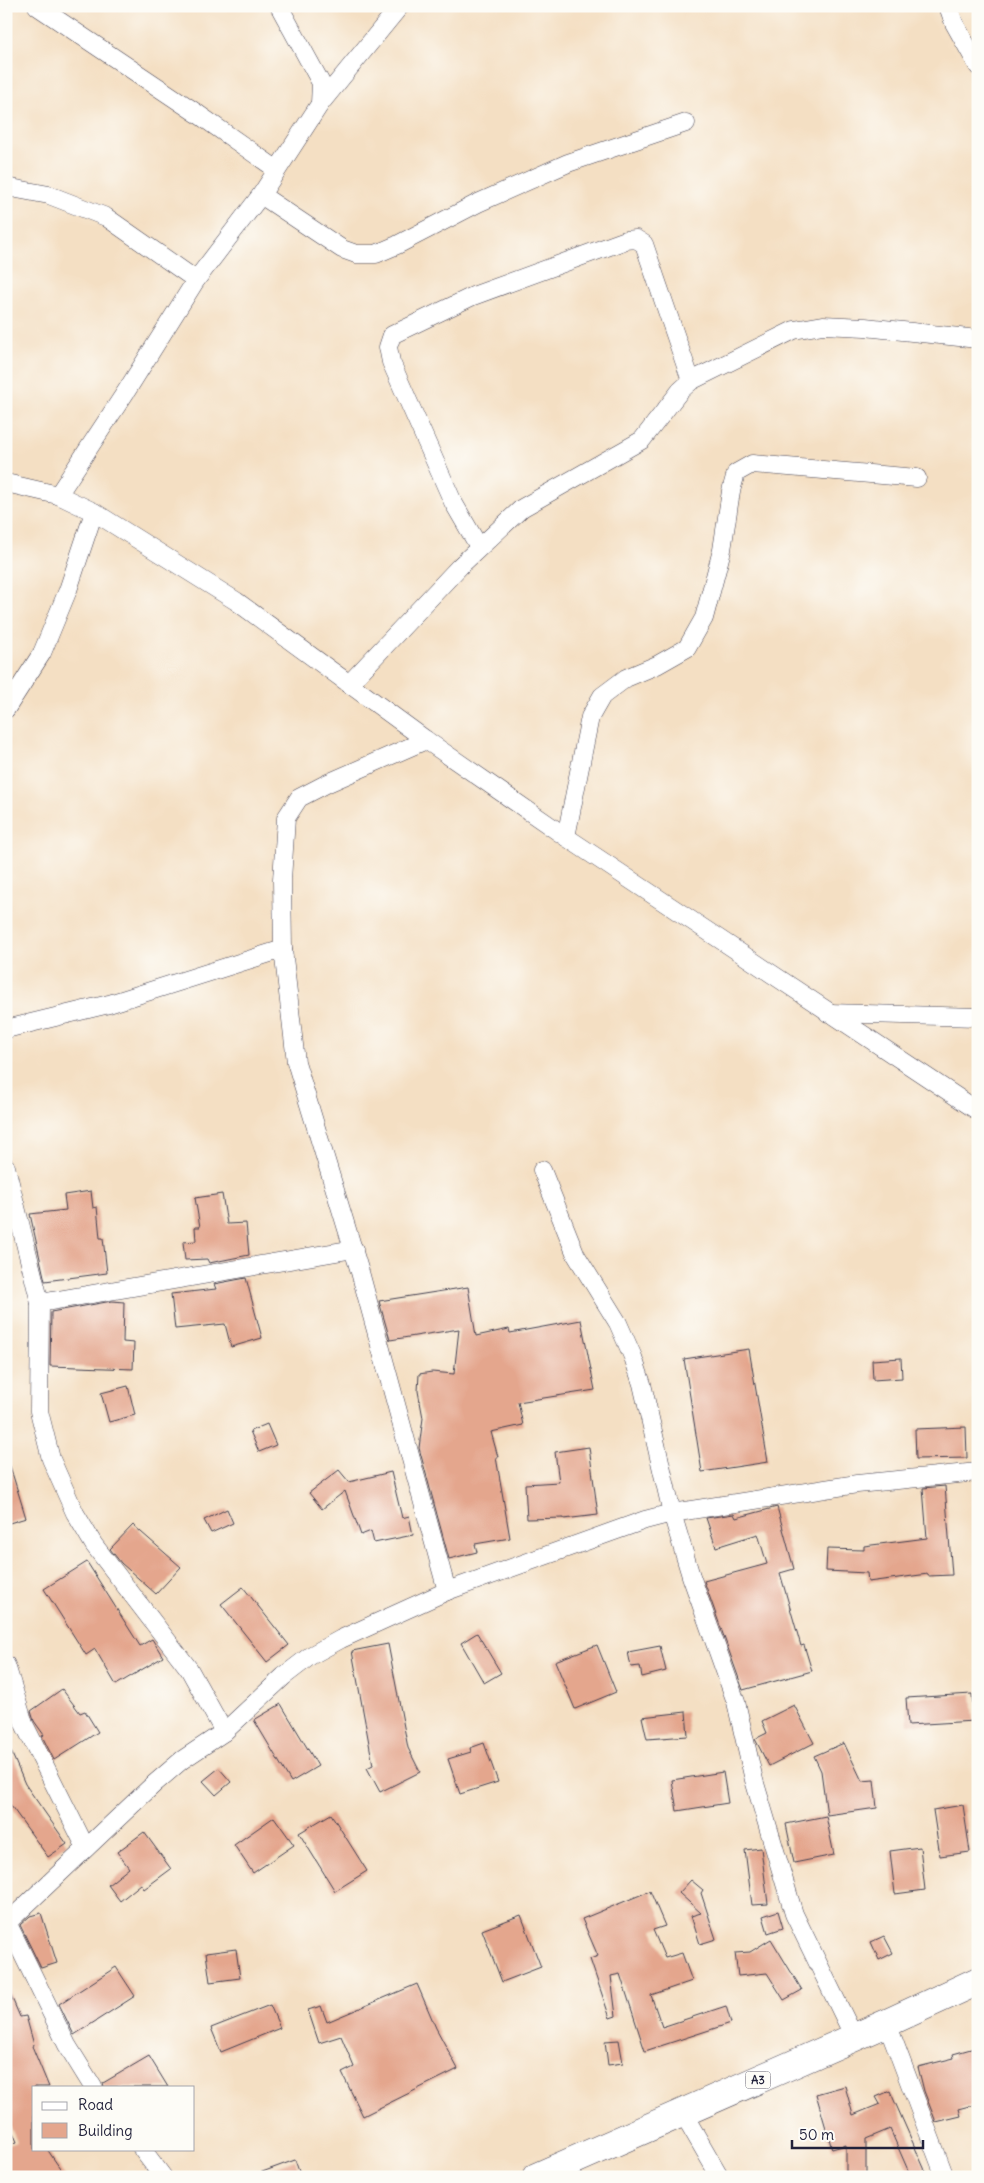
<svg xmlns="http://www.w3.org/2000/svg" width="984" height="2183" viewBox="0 0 984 2183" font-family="Delius,sans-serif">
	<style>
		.building { fill: #e4a68d }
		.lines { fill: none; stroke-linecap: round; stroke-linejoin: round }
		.street-casing { stroke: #423e4f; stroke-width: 19 }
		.highway-casing { stroke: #423e4f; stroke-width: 29 }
		.street { stroke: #fff; stroke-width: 18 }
		.highway { stroke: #fff; stroke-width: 28 }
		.labels { text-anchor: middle; stroke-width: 4; stroke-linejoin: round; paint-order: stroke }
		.shield { fill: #fdfcf7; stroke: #646373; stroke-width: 1 }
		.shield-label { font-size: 11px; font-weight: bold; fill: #22223b }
	</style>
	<rect width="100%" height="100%" fill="#fdfcf7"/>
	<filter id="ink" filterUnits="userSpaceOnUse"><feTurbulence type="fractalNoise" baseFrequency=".02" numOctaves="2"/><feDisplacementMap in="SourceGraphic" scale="10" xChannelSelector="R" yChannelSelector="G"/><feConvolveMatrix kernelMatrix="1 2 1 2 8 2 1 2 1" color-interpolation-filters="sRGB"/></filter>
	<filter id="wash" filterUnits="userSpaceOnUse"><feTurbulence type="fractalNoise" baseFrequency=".0096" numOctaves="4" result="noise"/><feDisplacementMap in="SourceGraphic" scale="20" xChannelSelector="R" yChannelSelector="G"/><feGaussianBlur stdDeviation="1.12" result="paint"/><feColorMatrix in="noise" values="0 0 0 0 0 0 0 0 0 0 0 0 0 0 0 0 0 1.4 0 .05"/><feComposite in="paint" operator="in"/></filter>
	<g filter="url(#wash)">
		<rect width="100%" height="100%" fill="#f4dfc3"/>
		<g id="blocks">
			<g class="building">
				<polygon points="91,1191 93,1208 97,1207 100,1238 103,1238 107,1273 45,1281 30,1214 66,1210 64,1195"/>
				<polygon points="222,1194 227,1224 246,1223 249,1255 209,1263 207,1259 185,1260 183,1242 196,1241 195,1227 200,1227 195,1198"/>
				<polygon points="246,1278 262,1338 231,1347 225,1324 175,1329 171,1294 216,1289 214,1284"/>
				<polygon points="468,1287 476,1336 509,1329 510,1333 581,1320 595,1390 518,1402 523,1425 491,1432 498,1457 496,1457 510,1538 475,1544 477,1552 449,1559 419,1448 423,1418 418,1391 419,1374 432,1372 454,1374 459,1329 390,1340 379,1301"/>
				<polygon points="112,1301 124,1302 123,1342 134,1343 133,1369 50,1366 51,1312"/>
				<polygon points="749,1349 768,1462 702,1472 684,1359"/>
				<polygon points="901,1358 902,1378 873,1380 872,1360"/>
				<polygon points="128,1386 135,1415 109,1422 101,1393"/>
				<polygon points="267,1424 276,1445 259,1452 250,1431"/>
				<polygon points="966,1427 967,1458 916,1459 915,1429"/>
				<polygon points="589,1447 598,1515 564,1519 564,1518 527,1519 525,1484 559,1482 555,1452"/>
				<polygon points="6,1466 10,1466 26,1518 6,1524"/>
				<polygon points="339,1470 349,1482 391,1472 402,1518 409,1516 413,1535 374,1543 371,1531 361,1535 345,1491 322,1509 309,1493"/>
				<polygon points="945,1486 952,1575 928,1576 928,1574 868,1582 867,1573 826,1571 827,1549 864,1550 864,1546 927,1538 923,1488"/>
				<polygon points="777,1507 794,1569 780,1573 801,1646 804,1645 812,1671 743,1690 704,1581 767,1564 758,1534 716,1547 706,1518 734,1514 736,1518"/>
				<polygon points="227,1509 233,1523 211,1533 204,1520"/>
				<polygon points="133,1525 181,1567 156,1594 121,1563 110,1549"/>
				<polygon points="87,1562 140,1646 152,1639 163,1657 116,1685 95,1649 86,1655 44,1589"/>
				<polygon points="243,1587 289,1645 267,1662 221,1604"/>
				<polygon points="477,1633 501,1673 484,1683 461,1643"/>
				<polygon points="388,1644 408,1748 420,1772 380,1792 367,1768 373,1765 352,1651"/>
				<polygon points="597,1645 616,1692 575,1709 555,1661"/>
				<polygon points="660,1646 666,1671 642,1677 640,1666 631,1667 628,1652"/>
				<polygon points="62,1689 80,1713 85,1711 98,1732 54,1760 42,1736 44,1735 34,1721 31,1711"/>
				<polygon points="972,1694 974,1721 908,1725 906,1698"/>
				<polygon points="281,1704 318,1766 291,1782 254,1720"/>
				<polygon points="794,1705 814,1743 769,1766 755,1739 767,1733 762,1721"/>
				<polygon points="686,1712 688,1736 647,1739 642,1717"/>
				<polygon points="6,1740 25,1784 67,1844 48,1857 6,1799"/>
				<polygon points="484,1743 498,1782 460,1794 448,1759 471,1752 470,1748"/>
				<polygon points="844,1743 862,1781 874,1780 877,1808 827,1815 821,1771 814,1756"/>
				<polygon points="219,1768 231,1782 216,1795 203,1781"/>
				<polygon points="723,1772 728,1803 677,1811 672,1780"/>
				<polygon points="963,1805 970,1852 940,1856 933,1810"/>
				<polygon points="331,1814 367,1871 335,1891 299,1833"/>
				<polygon points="826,1816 834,1855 794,1863 786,1824"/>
				<polygon points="274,1817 294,1845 253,1873 234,1845"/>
				<polygon points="144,1832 171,1869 144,1889 141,1884 120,1901 108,1885 129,1868 117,1852"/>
				<polygon points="920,1847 925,1890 895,1894 890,1851"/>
				<polygon points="761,1848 768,1904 752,1905 745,1850"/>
				<polygon points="691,1880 703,1890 701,1893 716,1939 700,1944 691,1916 701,1913 679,1893"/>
				<polygon points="650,1891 665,1926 653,1930 665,1958 682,1953 692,1981 651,1995 662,2027 726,2006 731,2023 645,2051 620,1974 611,1976 616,2016 610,2018 590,1959 598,1956 582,1919"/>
				<polygon points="778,1911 783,1928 768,1933 763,1916"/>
				<polygon points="41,1913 57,1963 41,1968 20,1925 30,1916"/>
				<polygon points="521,1915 541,1967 502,1982 482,1930"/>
				<polygon points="884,1936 893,1953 879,1960 871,1942"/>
				<polygon points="771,1939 802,1990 784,2000 767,1973 738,1976 735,1953 750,1952"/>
				<polygon points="236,1949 240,1978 210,1982 206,1953"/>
				<polygon points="116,1967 135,1996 74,2035 59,2004"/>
				<polygon points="6,1984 20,2017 26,2016 34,2045 32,2046 49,2087 34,2087 34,2149 47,2149 66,2177 6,2177 6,2146 17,2142 6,2116"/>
				<polygon points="417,1984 436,2028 458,2069 363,2116 342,2073 354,2067 341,2036 319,2043 308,2010 321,2006 327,2022"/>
				<polygon points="270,2005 280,2028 221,2052 211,2028"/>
				<polygon points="619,2040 623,2063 608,2065 605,2041"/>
				<polygon points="978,2047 978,2104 959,2109 961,2116 936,2122 924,2091 918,2067 954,2058 953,2054"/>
				<polygon points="149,2056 168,2087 104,2087 103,2083"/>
				<polygon points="845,2086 853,2115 880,2104 876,2097 890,2091 928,2177 911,2177 890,2129 866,2139 866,2177 846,2177 846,2145 832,2149 816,2094"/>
				<polygon points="295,2160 301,2177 254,2177 254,2175"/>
			</g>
		</g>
	</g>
	<g filter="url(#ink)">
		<use href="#blocks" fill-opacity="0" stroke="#423e4f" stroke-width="1"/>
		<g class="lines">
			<g class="street-casing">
				<g id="street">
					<polyline points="37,6 198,114 276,169"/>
					<polyline points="279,6 321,83 320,104"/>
					<polyline points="948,6 954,23 978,66"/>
					<polyline points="6,187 49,195 106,217 196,280"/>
					<polyline points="261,195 342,249 356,254 376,254 397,245 478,203 568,163 686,123"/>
					<polyline points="6,483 58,495 94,512 236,601 426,740 566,837 978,1111"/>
					<polyline points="58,495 127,390 196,280 261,195 320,104 400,6"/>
					<polyline points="479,547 453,502 391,362 388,347 392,335 473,296 626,240 636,239 644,244 691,381"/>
					<polyline points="349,684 460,566 522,508 642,440 680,391 691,381 794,330 823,325 865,327 978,339"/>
					<polyline points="6,709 42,653 68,590 94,512"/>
					<polyline points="426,740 328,783 299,798 286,818 282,880 283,949 296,1062 360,1272 447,1591"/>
					<polyline points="566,837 590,717 602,696 626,678 657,665 687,648 704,618 722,550 731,491 736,473 752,464 917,478"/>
					<polyline points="828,1013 978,1017"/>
					<polyline points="6,1029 109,1004 283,949"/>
					<polyline points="6,1167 40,1303 39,1411 51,1459 75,1513 94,1545 189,1669 224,1732"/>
					<polyline points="542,1170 576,1255 618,1323 633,1357 642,1384 672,1513 691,1576 736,1702 754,1780 794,1914 854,2037"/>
					<polyline points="40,1303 354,1249"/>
					<polyline points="6,1665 24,1724 86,1848"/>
					<polyline points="6,1920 67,2045 93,2087"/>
					<polyline points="8,1922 154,1784 182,1760 224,1732 284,1676 310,1656 341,1639 447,1591 645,1520 672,1513 857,1484 978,1472"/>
					<polyline points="887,2023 945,2177"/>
					<polyline points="683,2113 720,2177"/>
					<polyline points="142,2149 163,2177"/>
				</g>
			</g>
			<g class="highway-casing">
				<polyline id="highway" points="536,2177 887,2023 978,1981"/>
			</g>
			<use href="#street" class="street"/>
			<use href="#highway" class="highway"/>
		</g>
	</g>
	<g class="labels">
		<rect class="shield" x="745.5" y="2071.5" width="25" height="17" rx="4"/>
		<g class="shield-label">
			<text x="758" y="2084">A3</text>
		</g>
	</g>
	<rect width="984" height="2183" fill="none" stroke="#fdfcf7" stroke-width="25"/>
	<rect x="32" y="2086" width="162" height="65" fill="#fdfcf7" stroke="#a5a5ac"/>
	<rect x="42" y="2102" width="25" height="8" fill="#ffffff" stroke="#a5a5ac"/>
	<text x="78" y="2110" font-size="15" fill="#22223b">Road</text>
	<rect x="42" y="2123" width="25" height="15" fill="#e4a68d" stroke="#a5a5ac"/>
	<text x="78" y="2136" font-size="15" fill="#22223b">Building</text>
	<path d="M792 2140v8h131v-8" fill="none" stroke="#22223b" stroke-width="2.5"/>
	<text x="799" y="2140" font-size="15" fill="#22223b" stroke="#fdfcf7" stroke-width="4" paint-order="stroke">50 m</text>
</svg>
